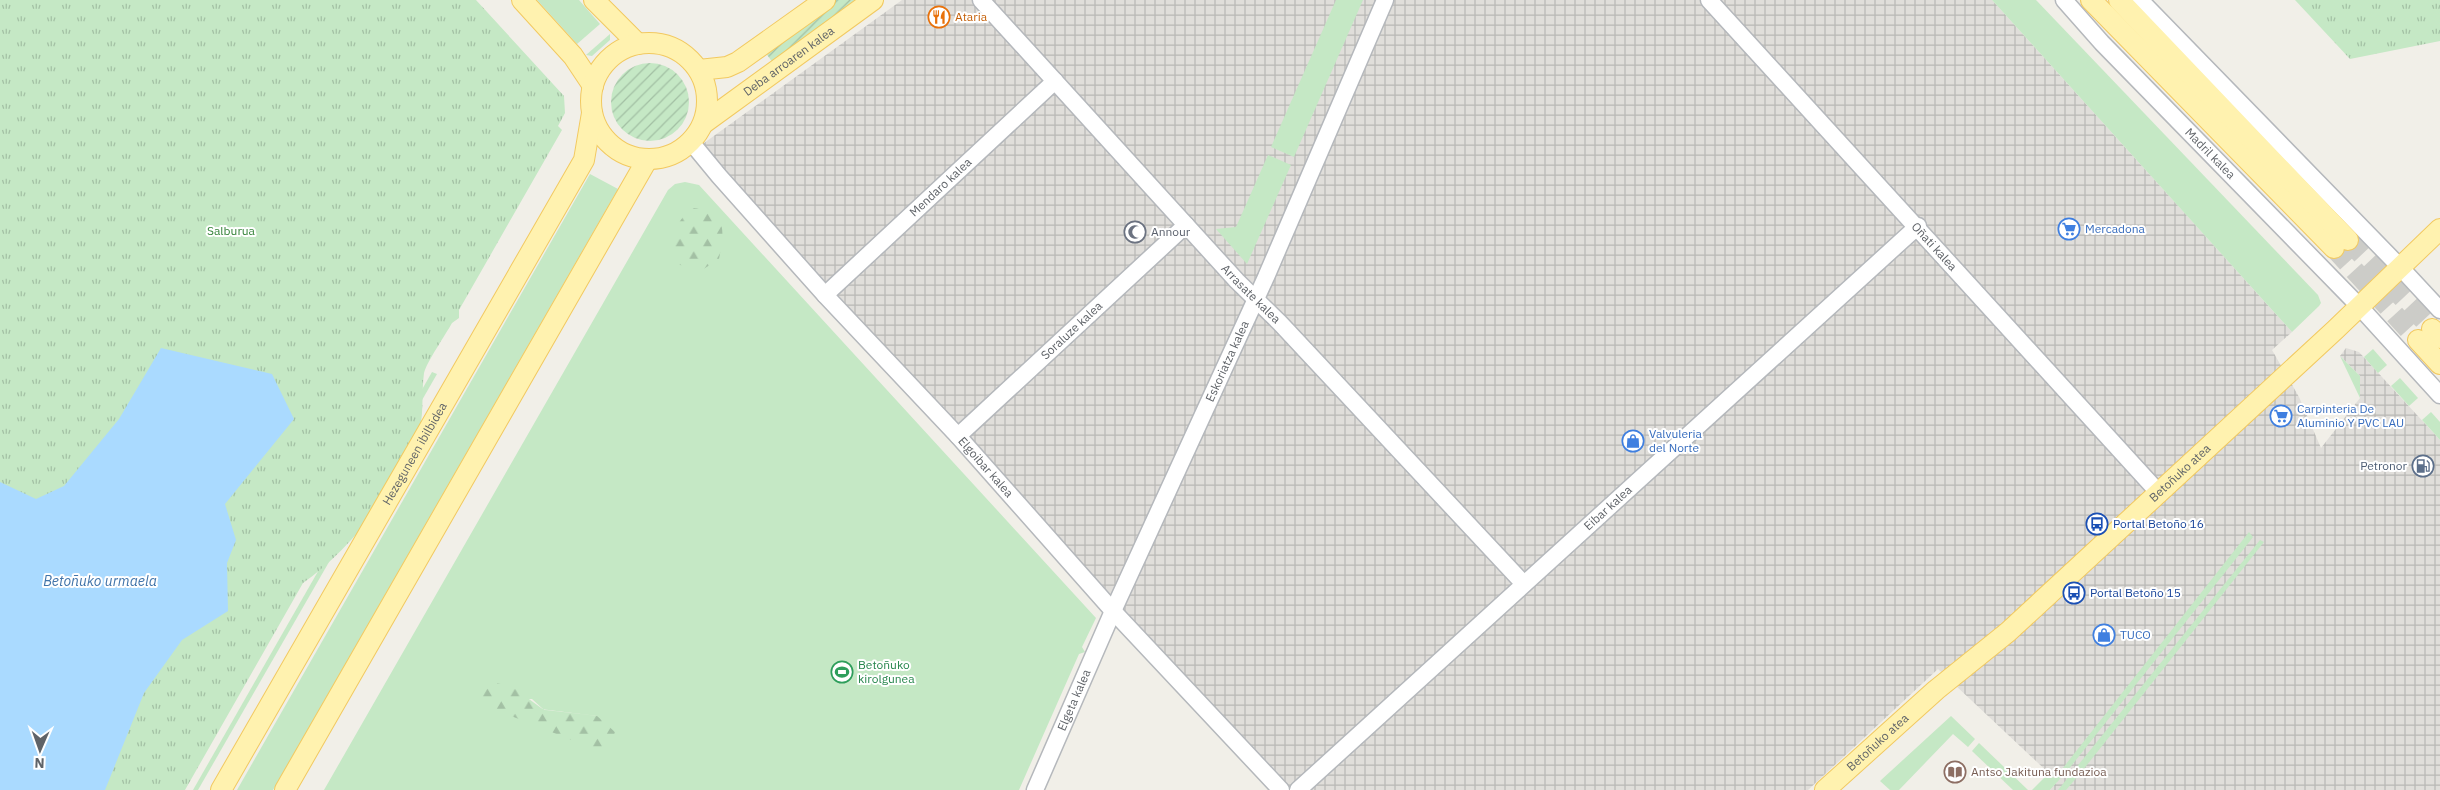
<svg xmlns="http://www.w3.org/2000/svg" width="2440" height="790" viewBox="0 0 2440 790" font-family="'IBM Plex Sans',sans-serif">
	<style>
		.industrial { fill: url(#industrial-grid) }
		.grass { fill: #c5e8c5; fill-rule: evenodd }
		.forest { fill: url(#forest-firs) }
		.park { fill: url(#park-tufts) }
		.garden { fill: url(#garden-furrows) }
		.water { fill: #aadaff }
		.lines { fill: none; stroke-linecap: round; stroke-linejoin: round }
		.major-tunnel { stroke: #ccccc8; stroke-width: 20; stroke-dasharray: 20 10; stroke-linecap: butt }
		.minor-casing { stroke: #b5b8bc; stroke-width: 19 }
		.major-casing { stroke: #f2c960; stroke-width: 22 }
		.minor { stroke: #fff; stroke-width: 16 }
		.major { stroke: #fff2af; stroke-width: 20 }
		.labels { text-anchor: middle; stroke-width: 4; stroke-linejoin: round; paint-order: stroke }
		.food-label { font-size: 12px; fill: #c56008; stroke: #fff; text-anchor: start }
		.street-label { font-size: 12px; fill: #5f6368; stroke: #fff }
		.shop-label { font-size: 12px; fill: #366cbe; stroke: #fff; text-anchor: start }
		.park-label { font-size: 12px; fill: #348238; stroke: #fff }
		.worship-label { font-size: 12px; fill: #5b616d; stroke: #fff; text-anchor: start }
		.service-label { font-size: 12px; fill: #4e5e75; stroke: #fff; text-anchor: end }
		.transit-label { font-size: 12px; fill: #164399; stroke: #fff; text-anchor: start }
		.leisure-label { font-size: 12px; fill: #27864d; stroke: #fff; text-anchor: start }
		.education-label { font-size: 12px; fill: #785e54; stroke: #fff; text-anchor: start }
		.water-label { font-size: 14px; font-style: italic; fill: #4174aa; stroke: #fff }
	</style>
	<defs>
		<pattern id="industrial-grid" width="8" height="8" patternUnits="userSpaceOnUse" patternTransform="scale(1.25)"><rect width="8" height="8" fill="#e0deda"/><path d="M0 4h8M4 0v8" fill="none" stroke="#b9b8b5"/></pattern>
		<pattern id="forest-firs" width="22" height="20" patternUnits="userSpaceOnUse" patternTransform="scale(1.25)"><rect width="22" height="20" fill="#c5e8c5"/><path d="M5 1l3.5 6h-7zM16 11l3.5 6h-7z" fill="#a3c0a4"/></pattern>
		<pattern id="park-tufts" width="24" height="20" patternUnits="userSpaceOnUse" patternTransform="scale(1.25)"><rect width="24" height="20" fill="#c5e8c5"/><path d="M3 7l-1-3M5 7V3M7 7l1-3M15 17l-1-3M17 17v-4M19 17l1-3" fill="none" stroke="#a3c0a4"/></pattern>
		<pattern id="garden-furrows" width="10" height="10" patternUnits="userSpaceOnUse" patternTransform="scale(1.25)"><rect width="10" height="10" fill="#c5e8c5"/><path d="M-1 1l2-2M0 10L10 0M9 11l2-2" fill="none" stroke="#a3c0a4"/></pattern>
	</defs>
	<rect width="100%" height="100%" fill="#f1efe8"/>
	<polygon class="industrial" points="902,0 1992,0 2292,332 2272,350 2299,397 2321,448 2360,398 2360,376 2340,356 2346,348 2359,352 2440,440 2440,790 2050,790 2057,782 2054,778 1938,669 1808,790 1278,790 693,151"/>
	<g class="grass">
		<polygon points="537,0 579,0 600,24 577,44"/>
		<polygon points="1336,0 1363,0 1294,157 1271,147"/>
		<polygon points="1992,0 2036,0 2318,295 2321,303 2319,306 2292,332"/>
		<polygon points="610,34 610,40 592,56 586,55"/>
		<polygon points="1268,155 1291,165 1247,264 1216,229 1236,227"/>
		<polygon points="590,174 618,189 273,790 237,790"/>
		<path d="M685,182L699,185L1096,618L1082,647L1085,652L1079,654L1019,790H324L668,190L675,184ZM532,699L544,710L597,716L476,701Z"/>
		<polygon points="2373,349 2387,365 2378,373 2364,357"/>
		<polygon points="2340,356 2360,376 2360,398"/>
		<polygon points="432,372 437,374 198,790 193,790"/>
		<polygon points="2400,378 2418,398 2409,406 2391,386"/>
		<polygon points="2431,412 2440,422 2440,440 2422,420"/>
		<polygon points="2249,532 2253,537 2250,541 2068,770 2050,790 2032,790 2048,774 2055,778"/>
		<polygon points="2260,540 2264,542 2079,775 2066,790 2058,790"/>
		<polygon points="1951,716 1975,739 1968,747 1953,734 1899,790 1890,790 1880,781"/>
		<polygon points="1979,743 2028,790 2013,790 1972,751"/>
	</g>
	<g class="forest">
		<path d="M694,208C698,209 706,208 710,210C728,219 722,243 719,259L702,270L680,265L672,255C675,233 674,221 694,208Z"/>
		<polygon points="490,682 511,686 544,710 597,716 615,732 607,754 476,702 478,689"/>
	</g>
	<g class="park">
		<path d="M0,0H476L564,96L565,113L558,126L562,130L459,310V318L452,323C446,334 426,363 424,373C421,394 425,418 417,438C398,489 348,552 303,583L185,790H0Z"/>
		<polygon points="2295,0 2440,0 2440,41 2350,59"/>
	</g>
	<g class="garden">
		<polygon points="836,0 859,0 773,63 765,52"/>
		<circle cx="650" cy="102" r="39"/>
	</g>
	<polygon class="water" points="161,348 272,374 294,419 225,504 236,540 227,563 228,611 182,640 144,693 105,790 0,790 0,482 36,499 64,486 119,419"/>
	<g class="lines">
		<g class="major-tunnel">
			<polyline points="2348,240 2432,329"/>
			<polyline points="2334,248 2418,340"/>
		</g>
		<g class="minor-casing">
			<g id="minor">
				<path id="s1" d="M981,0L1237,281L1280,323L1524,584"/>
				<path id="s2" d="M1709,0L2159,493"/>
				<path id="s3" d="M2064,0L2102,43L2359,306L2440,395"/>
				<polyline points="2140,0 2400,267 2440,310"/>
				<path id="s4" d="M691,142L719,176L825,295L958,436L1113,611L1281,790"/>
				<path id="s5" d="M825,295L1055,81"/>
				<path id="s6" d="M958,436L1186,225"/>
				<path id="s7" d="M1035,790L1113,611L1266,277L1385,0"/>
				<path id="s8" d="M1298,790L1918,226"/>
			</g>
		</g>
		<g class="major-casing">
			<g id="major">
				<polyline points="522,0 573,56 593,86"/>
				<polyline points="594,0 638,44"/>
				<polyline points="2091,0 2334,248"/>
				<polyline points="2119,0 2348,240"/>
				<circle cx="649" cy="101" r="58"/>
				<polyline points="699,70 727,67 738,62 825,0"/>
				<path id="s9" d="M704,123L873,0"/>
				<polyline points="2432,329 2440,338"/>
				<polyline points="2418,340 2440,364"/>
				<path id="s10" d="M221,790L584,160L592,113"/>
				<polyline points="285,790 647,160"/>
				<path id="s11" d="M1825,790L1936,690L2008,632L2335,330L2440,229"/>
			</g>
		</g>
		<use href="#minor" class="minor"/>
		<use href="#major" class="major"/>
	</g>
	<defs>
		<g id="restaurant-ring" transform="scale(1.125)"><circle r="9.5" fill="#fff" stroke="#e8710a" stroke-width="1.5"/><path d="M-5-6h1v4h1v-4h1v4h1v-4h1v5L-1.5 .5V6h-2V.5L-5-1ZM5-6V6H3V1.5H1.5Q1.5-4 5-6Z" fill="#e8710a"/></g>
		<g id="supermarket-ring" transform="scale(1.125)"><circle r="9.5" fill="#fff" stroke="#3f7fe0" stroke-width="1.5"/><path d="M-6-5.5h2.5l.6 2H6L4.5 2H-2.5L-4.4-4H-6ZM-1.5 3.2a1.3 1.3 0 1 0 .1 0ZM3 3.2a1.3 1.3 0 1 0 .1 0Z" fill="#3f7fe0"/></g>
		<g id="mosque-ring" transform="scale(1.125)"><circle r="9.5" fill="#fff" stroke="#6b7280" stroke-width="1.5"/><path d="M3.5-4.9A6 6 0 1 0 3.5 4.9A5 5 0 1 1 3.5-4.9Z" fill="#6b7280"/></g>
		<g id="shop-ring" transform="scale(1.125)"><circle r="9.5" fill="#fff" stroke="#3f7fe0" stroke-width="1.5"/><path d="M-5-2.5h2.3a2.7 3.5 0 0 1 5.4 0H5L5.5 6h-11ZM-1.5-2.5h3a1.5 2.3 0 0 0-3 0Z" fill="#3f7fe0"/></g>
		<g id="fuel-ring" transform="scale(1.125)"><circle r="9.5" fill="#fff" stroke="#5c6f8a" stroke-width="1.5"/><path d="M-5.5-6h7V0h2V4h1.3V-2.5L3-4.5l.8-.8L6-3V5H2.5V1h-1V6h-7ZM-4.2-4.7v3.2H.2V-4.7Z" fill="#5c6f8a"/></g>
		<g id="bus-ring" transform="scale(1.125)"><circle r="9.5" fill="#fff" stroke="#1a4fb4" stroke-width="1.5"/><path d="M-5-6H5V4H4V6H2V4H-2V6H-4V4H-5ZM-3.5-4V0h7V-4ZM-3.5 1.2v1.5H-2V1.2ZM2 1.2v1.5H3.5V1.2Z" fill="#1a4fb4"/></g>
		<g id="stadium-ring" transform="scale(1.125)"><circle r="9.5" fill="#fff" stroke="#2e9e5b" stroke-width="1.5"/><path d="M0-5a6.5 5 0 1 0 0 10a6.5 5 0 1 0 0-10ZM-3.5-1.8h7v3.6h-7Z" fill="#2e9e5b"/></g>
		<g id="library-ring" transform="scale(1.125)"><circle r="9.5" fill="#fff" stroke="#8d6e63" stroke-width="1.5"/><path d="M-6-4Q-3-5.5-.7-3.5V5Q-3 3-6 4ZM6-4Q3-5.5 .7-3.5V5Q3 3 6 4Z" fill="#8d6e63"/></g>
	</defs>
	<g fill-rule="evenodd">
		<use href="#restaurant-ring" x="939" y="17"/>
		<use href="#supermarket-ring" x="2069" y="229"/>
		<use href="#mosque-ring" x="1135" y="232"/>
		<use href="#supermarket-ring" x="2281" y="416"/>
		<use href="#shop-ring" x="1633" y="441"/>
		<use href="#fuel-ring" x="2423" y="466"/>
		<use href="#bus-ring" x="2097" y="524"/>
		<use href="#bus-ring" x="2074" y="593"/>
		<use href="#shop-ring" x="2104" y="635"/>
		<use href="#stadium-ring" x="842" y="672"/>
		<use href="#library-ring" x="1955" y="772"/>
	</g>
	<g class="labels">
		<g class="food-label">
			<text x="955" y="21">Ataria</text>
		</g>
		<g class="street-label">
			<text dy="4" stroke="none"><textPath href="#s9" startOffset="105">Deba arroaren kalea</textPath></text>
			<text dy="4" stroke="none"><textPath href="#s3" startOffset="212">Madril kalea</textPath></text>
			<text dy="4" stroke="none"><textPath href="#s5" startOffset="158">Mendaro kalea</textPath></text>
			<text dy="4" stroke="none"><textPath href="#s2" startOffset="334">Oñati kalea</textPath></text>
			<text dy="4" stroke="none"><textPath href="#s1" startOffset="399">Arrasate kalea</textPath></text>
			<text dy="4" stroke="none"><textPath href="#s6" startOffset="155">Soraluze kalea</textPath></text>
			<text dy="4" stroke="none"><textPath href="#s7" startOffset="470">Eskoriatza kalea</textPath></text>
			<text dy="4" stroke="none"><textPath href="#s10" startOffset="388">Hezeguneen ibilbidea</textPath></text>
			<text dy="4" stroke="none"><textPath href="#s4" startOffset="439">Elgoibar kalea</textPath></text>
			<text dy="4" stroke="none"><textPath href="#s11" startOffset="476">Betoñuko atea</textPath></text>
			<text dy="4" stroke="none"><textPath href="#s8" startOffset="419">Eibar kalea</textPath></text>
			<text dy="4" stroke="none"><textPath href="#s7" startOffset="98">Elgeta kalea</textPath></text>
			<text dy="4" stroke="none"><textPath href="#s11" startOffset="71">Betoñuko atea</textPath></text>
		</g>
		<g class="shop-label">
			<text x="2085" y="233">Mercadona</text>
			<text x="2297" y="413">Carpinteria De<tspan x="2297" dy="14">Aluminio Y PVC LAU</tspan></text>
			<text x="1649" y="438">Valvuleria<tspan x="1649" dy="14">del Norte</tspan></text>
			<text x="2120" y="639">TUCO</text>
		</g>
		<g class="park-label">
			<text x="231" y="235">Salburua</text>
		</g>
		<g class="worship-label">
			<text x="1151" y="236">Annour</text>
		</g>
		<g class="service-label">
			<text x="2407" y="470">Petronor</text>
		</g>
		<g class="transit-label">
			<text x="2113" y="528">Portal Betoño 16</text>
			<text x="2090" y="597">Portal Betoño 15</text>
		</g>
		<g class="leisure-label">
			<text x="858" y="669">Betoñuko<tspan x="858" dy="14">kirolgunea</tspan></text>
		</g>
		<g class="education-label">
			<text x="1971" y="776">Antso Jakituna fundazioa</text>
		</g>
		<g class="water-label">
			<text x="100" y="586">Betoñuko urmaela</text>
		</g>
	</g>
	<g transform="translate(40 750) rotate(182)" stroke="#ffffff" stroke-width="4" paint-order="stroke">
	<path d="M0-4L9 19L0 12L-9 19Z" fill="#5f6368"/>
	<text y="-8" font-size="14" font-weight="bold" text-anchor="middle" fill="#5f6368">N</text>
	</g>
</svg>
